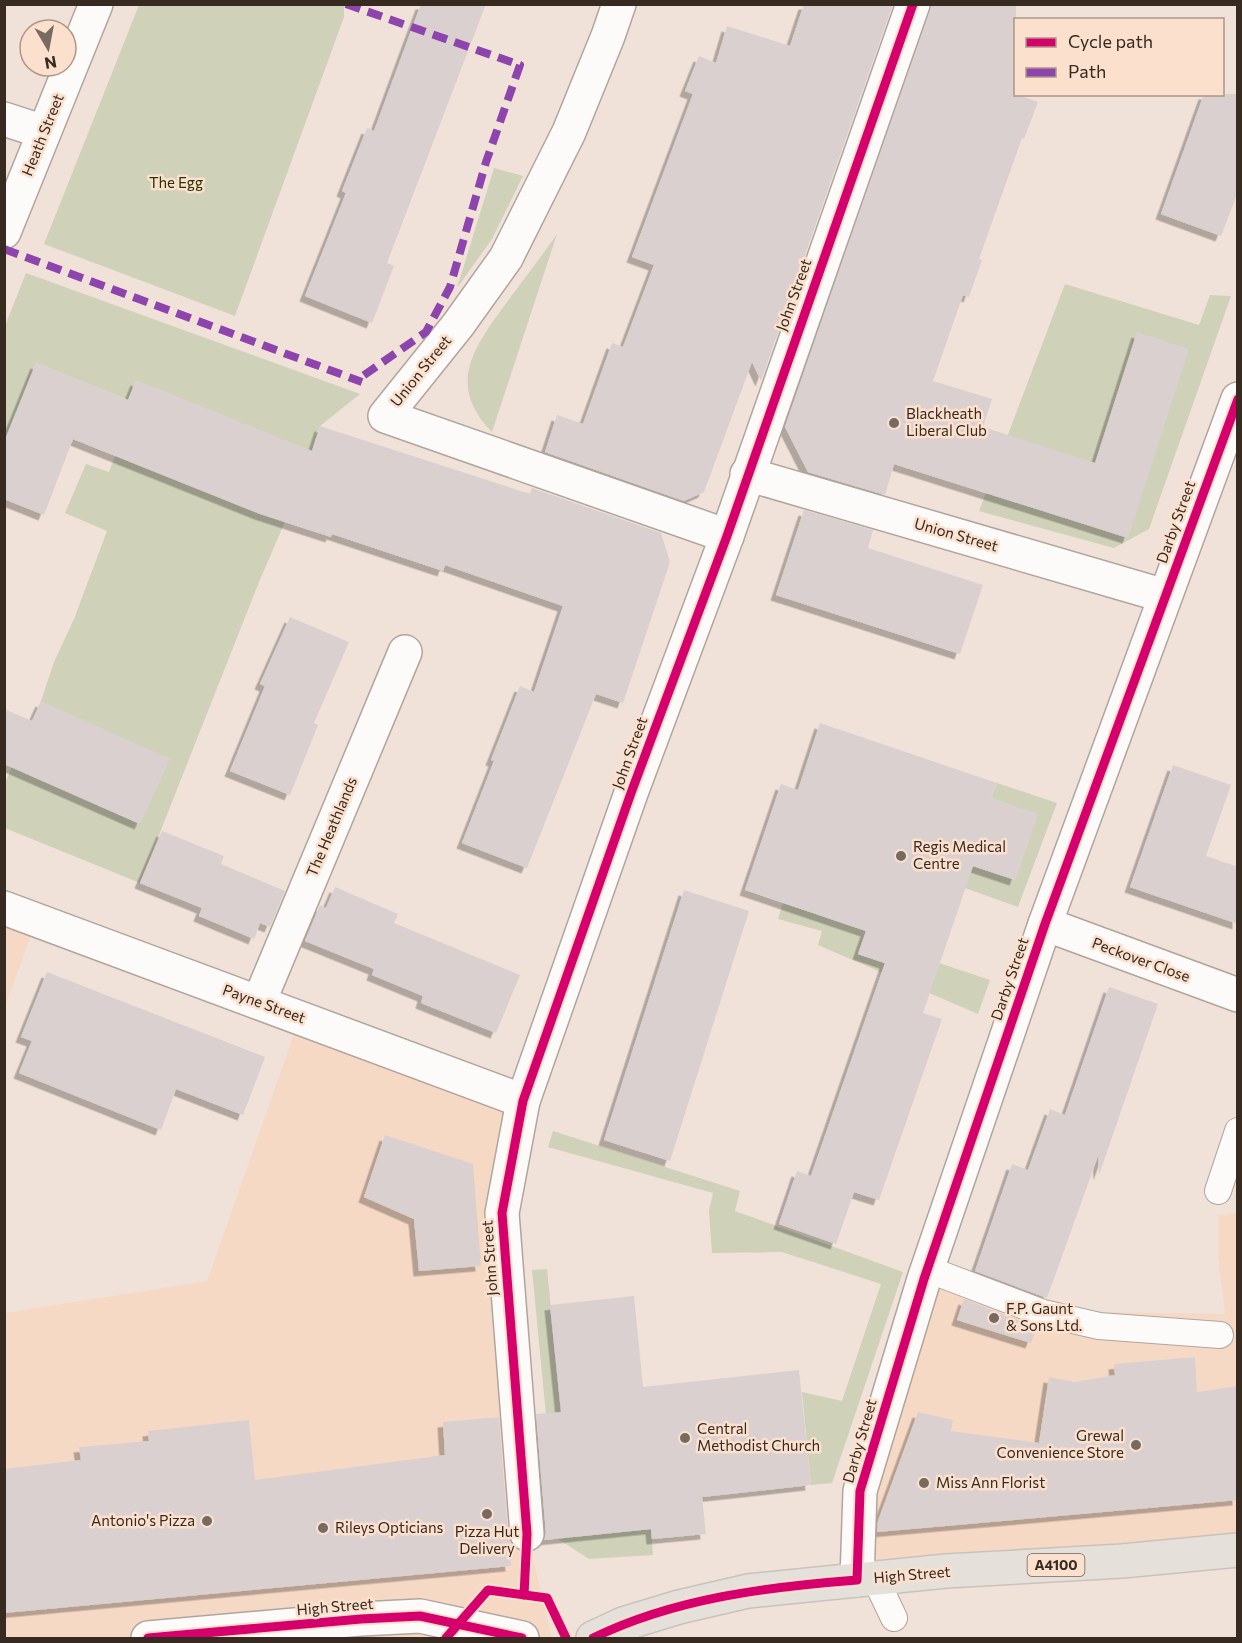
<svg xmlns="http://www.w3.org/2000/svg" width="1242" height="1643" viewBox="0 0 1242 1643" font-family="Commissioner,sans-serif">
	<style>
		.built { fill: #f6d9c5 }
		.green { fill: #cfd1b8 }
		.building { fill: #dbd0d0; filter: url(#shadow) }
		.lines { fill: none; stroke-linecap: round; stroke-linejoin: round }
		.service-casing { stroke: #b1a59d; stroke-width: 28 }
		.minor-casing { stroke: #b1a59d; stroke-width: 36 }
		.primary-casing { stroke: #c9c2bc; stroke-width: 36 }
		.service { stroke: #fdfbf9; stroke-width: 26 }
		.minor { stroke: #fdfbf9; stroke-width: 33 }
		.primary { stroke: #e6e0db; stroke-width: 33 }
		.quiet { stroke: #8e44ad; stroke-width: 8; stroke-dasharray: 15 8; stroke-linecap: butt }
		.cycleway-casing { stroke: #fbe0cd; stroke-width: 13 }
		.cycleway { stroke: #d6006c; stroke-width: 9 }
		.poi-dot { fill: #776a61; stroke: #fbe0cd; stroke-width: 2 }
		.labels { text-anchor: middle; stroke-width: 5; stroke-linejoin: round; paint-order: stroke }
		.shield { fill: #fbe0cd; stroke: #716155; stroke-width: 1.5 }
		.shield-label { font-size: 14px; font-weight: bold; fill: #362a21 }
		.street-label { font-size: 15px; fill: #362a21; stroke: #fbe0cd }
		.park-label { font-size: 15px; fill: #273502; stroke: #fbe0cd }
		.poi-label { font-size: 15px; fill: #362a21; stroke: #fbe0cd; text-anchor: start }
	</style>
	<defs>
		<filter id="shadow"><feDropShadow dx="-5.5" dy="5.5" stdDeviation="0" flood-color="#0004"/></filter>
	</defs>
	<rect width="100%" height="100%" fill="#f0e2d8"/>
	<g class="built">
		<polygon points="5,908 37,920 5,1006"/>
		<polygon points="300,1017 523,1101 502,1213 527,1534 552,1638 5,1638 5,1313 207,1281"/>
		<polygon points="1237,1213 1237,1550 875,1578 857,1531 924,1279 973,1274 1047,1299 1095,1312 1225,1314 1218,1257 1218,1215"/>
	</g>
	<g class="green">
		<polygon points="139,5 344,5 344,17 235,316 44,244"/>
		<polygon points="494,168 523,176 492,239 457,288"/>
		<path d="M557,234L492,432C445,384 475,346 507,302C524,279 541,257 557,234Z"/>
		<polygon points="26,273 360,394 320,426 300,487 259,582 140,883 5,828 5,783 41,701 54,662 74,619 107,531 65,513 86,464 109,472 115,456 136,380 128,400 36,363 5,442 5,326"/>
		<polygon points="1065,284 1199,325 1210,295 1231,296 1149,529 1114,548 979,511"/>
		<polygon points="997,783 1057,803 1018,907 965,888 972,866 1015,880 1037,815 991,798"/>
		<polygon points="783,903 866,931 859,955 933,980 939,963 990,980 978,1014 818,945 822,931 778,919"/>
		<polygon points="553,1131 740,1191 735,1211 903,1272 832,1483 811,1485 802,1392 842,1401 881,1284 782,1252 712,1253 709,1211 713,1193 548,1147"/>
		<polygon points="547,1269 574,1537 651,1529 653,1555 589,1559 558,1539 532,1270"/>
	</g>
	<g class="building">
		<polygon points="421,4 486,4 387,263 394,266 372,323 305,296 346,193 342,191 367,128 374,131"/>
		<polygon points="804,4 893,4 761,381 752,362 704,492 684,501 545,452 557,415 583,424 612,343 623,347 654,265 632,257 693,94 685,91 699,56 716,63 727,26 790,46"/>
		<polygon points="931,4 1016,4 1016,94 1038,102 1024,139 1022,138 979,259 982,260 969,297 963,295 933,381 992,399 983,427 1095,463 1137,332 1189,349 1128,538 894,464 885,495 808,472 785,427"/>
		<polygon points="1204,94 1238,94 1238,192 1221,236 1161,214"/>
		<polygon points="36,363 128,400 136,380 312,451 320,426 530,494 532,488 661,533 670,562 623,703 596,694 527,868 462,843 494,761 491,760 520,686 534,692 563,606 445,565 443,571 332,534 331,537 260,514 73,439 44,515 4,499 4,442"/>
		<polygon points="804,510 873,530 868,548 983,585 960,654 776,595"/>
		<polygon points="290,617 349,642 314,723 318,725 290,795 230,771 265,686 260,684"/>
		<polygon points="41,701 170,759 140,824 4,764 4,709 32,721"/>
		<polygon points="820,723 997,783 991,798 1038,814 1015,880 973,866 923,1013 942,1019 879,1200 854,1192 836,1244 779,1224 797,1171 811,1176 885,963 858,954 866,931 745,890 781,784 798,790"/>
		<polygon points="1173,765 1231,785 1206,856 1238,867 1238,924 1130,887"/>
		<polygon points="162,831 224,856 221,864 285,891 270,927 260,923 254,939 199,916 202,908 140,883"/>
		<polygon points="335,887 398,914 394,923 520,975 496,1033 421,1003 423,996 372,975 374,969 305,941 320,905 326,908"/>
		<polygon points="684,890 749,911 670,1161 604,1140"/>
		<polygon points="47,972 265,1057 243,1115 176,1089 161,1130 19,1073 32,1041 21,1037"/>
		<polygon points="1109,987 1158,1004 1099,1175 1098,1156 1047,1298 975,1271 1012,1164 1028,1170 1050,1109 1065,1115"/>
		<polygon points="385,1135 473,1164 481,1266 419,1271 414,1219 364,1197"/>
		<polygon points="634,1296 643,1387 799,1370 811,1485 702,1497 706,1534 652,1539 651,1529 544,1540 546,1533 536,1414 561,1412 550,1305"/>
		<polygon points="964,1299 1037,1327 1031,1343 957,1320"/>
		<polygon points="1195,1357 1197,1392 1238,1386 1238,1500 877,1532 878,1521 918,1412 953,1420 951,1431 1039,1443 1049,1377 1075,1382 1115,1375 1114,1364"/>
		<polygon points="499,1417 508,1535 511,1543 509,1544 511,1566 4,1613 4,1469 81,1460 79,1447 149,1441 148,1431 249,1420 255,1480 445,1455 443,1422"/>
	</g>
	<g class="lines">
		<g class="service-casing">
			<g id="service">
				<polyline points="1218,1191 1238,1131"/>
				<polyline points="927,1269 1043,1313 1099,1326 1220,1335"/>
				<polyline points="875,1578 894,1618"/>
			</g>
		</g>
		<g class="minor-casing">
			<g id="minor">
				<polyline points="619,4 608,36 569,132 506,258 458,325 385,416 727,536"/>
				<polyline points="4,119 44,132"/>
				<polyline points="4,232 96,4"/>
				<polyline points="747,474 1165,596"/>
				<polyline points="4,908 523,1101"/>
				<polyline points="1045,924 1238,995"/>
				<polyline points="259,1002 405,652"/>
				<polyline points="527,1534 502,1213 523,1101 631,793 727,536 913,4"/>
				<polyline points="857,1580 860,1491 924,1279 1045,924 1238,399"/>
				<polyline points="148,1638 361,1619 420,1616 522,1638"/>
			</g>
		</g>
		<g class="primary-casing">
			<polyline id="primary" points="593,1638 623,1624 679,1607 748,1591 946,1571 1122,1561 1238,1550"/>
		</g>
		<use href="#service" class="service"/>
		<use href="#minor" class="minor"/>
		<use href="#primary" class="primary"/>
		<g class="quiet">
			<polyline points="346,4 520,65 486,162 450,287 426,332 357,380"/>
			<polyline points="4,249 362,382"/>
		</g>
		<g class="cycleway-casing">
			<g id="cycleway">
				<polyline points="524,1595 527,1534 502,1213 523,1101 631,793 727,536 913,4"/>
				<polyline points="148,1638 361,1619 420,1616 522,1638"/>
				<polyline points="446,1638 488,1590 547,1598 566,1638"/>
				<path d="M593,1638C675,1598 767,1587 857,1580L860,1491L924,1279L1045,924L1238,399"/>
			</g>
		</g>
		<use href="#cycleway" class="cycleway"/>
	</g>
	<g class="poi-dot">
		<circle cx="894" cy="423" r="6"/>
		<circle cx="901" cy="856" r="6"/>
		<circle cx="994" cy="1318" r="6"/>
		<circle cx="685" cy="1438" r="6"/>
		<circle cx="1136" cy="1445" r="6"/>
		<circle cx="924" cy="1483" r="6"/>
		<circle cx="487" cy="1514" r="6"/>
		<circle cx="207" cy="1521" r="6"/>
		<circle cx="323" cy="1528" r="6"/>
	</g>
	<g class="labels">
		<rect class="shield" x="1027.5" y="1554" width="57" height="22" rx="4.5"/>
		<g class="shield-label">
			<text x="1056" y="1570">A4100</text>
		</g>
		<g class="street-label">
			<text transform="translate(43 135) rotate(-68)" y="5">Heath Street</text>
			<text transform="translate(794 295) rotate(-70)" y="5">John Street</text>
			<text transform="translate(421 371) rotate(-51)" y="5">Union Street</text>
			<text transform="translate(1176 522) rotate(-70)" y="5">Darby Street</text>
			<text transform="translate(956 535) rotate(16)" y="5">Union Street</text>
			<text transform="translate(630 753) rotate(-70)" y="5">John Street</text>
			<text transform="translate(332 827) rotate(-67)" y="5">The Heathlands</text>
			<text transform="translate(1141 960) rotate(20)" y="5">Peckover Close</text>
			<text transform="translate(1010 979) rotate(-71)" y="5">Darby Street</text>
			<text transform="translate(264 1004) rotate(20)" y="5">Payne Street</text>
			<text transform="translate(490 1258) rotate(-94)" y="5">John Street</text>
			<text transform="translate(860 1441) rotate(-74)" y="5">Darby Street</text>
			<text transform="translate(912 1575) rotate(-5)" y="5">High Street</text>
			<text transform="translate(335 1607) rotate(-5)" y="5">High Street</text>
		</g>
		<g class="park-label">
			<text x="176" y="188">The Egg</text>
		</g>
		<g class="poi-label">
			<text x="906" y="419">Blackheath<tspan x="906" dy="17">Liberal Club</tspan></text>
			<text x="913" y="852">Regis Medical<tspan x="913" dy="17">Centre</tspan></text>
			<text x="1006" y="1314">F.P. Gaunt<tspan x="1006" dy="17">&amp; Sons Ltd.</tspan></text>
			<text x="697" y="1434">Central<tspan x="697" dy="17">Methodist Church</tspan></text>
			<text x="1124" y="1441" text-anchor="end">Grewal<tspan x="1124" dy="17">Convenience Store</tspan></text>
			<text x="936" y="1488">Miss Ann Florist</text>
			<text x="195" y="1526" text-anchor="end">Antonio's Pizza</text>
			<text x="335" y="1533">Rileys Opticians</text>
			<text x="487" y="1537" text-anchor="middle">Pizza Hut<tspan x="487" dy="17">Delivery</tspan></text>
		</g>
	</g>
	<rect width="1242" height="1643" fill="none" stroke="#362a21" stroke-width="12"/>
	<rect x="1014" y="18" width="210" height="78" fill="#fbe0cd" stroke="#ac9788" stroke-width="1.5"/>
	<rect x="1026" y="38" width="30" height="9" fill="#d6006c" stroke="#ac9788" stroke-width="1.5"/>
	<text x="1068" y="48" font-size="18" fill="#362a21">Cycle path</text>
	<rect x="1026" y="68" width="30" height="9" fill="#8e44ad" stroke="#ac9788" stroke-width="1.5"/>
	<text x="1068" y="78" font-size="18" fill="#362a21">Path</text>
	<g transform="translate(48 48) rotate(170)"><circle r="28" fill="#fbe0cd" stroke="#ac9788" stroke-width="1.5"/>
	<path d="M0-4.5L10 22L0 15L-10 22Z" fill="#776a61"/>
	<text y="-9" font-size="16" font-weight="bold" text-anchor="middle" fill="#362a21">N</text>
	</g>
</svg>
